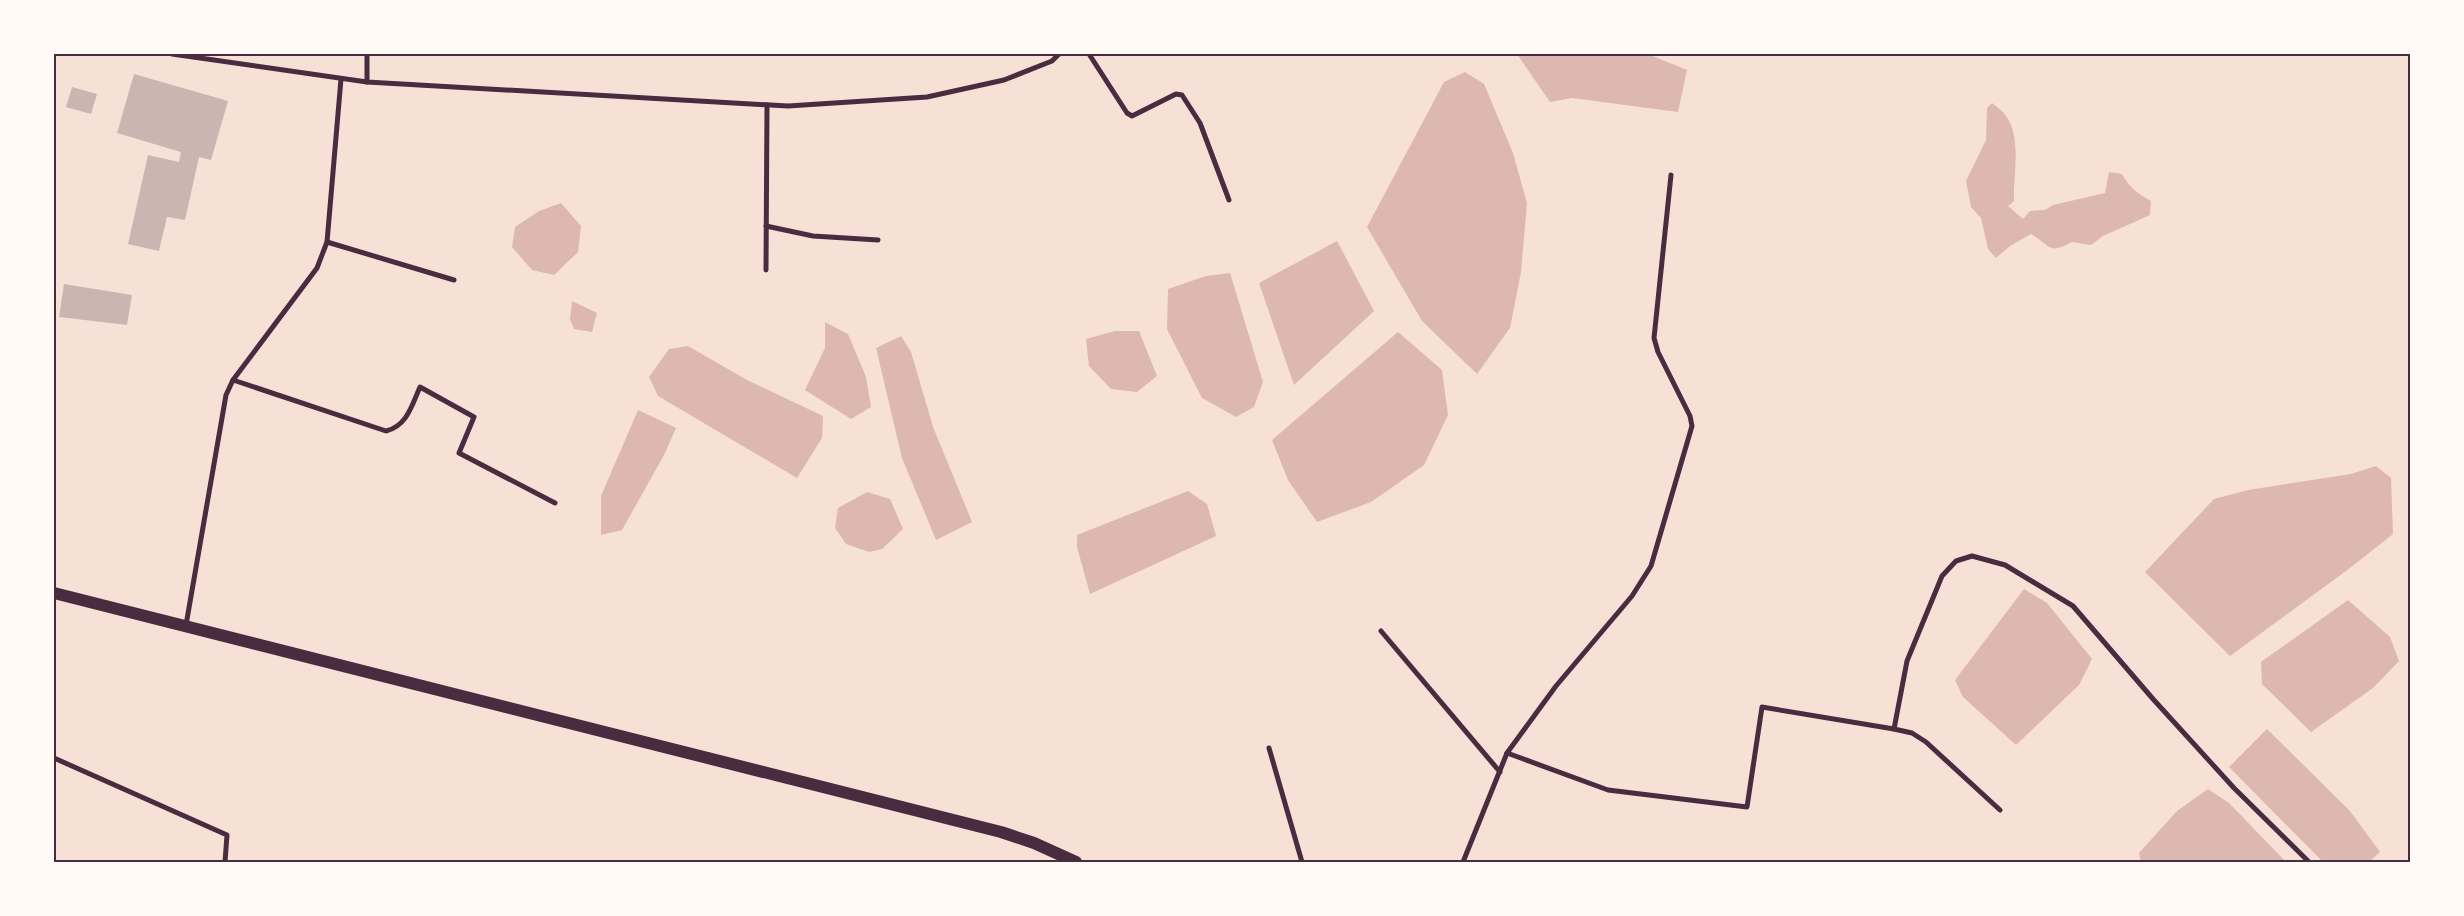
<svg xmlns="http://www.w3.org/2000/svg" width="2464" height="916" viewBox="0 0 2464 916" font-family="'Noto Sans',sans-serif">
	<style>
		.water { fill: #dcb8b0 }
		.building { fill: #ccb4b1 }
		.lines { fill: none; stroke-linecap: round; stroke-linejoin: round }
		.minor { stroke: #4a2c40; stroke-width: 5 }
		.primary { stroke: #4a2c40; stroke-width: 12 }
		.neatline { fill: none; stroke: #4a2c40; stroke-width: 2 }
	</style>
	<rect width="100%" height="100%" fill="#f7e1d7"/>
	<g class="water">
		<polygon points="1517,54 1648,54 1687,70 1678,112 1572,98 1550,102"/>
		<polygon points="1465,72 1484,84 1513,153 1527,203 1521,272 1510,328 1477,374 1422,321 1367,227 1444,82"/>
		<path d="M1992,103C1997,107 2003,111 2006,116C2022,137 2013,177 2014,201L2008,206L2023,219L2030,211L2045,210L2053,205L2105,193L2109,172L2122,174C2129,187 2138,194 2151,201L2150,215L2103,236L2091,245L2072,242C2048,255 2051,246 2031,234L2010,246L1996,258L1988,249L1981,218L1971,207L1966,181L1986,140L1987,108Z"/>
		<polygon points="561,203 581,226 578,252 554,275 532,270 512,247 515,227 539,211"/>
		<polygon points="1337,241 1374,311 1294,385 1259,283"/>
		<polygon points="1230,273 1263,382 1254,407 1236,417 1202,398 1167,329 1168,289 1206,276"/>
		<polygon points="572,301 597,313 592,332 574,329 570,319"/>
		<polygon points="825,322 848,334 866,377 871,407 851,419 805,390 825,348"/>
		<polygon points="1115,331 1139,331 1157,376 1137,392 1111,389 1089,366 1086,339"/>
		<polygon points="1398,332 1442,370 1448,415 1424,465 1371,502 1317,522 1288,480 1272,440"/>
		<polygon points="901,336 911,352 933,427 972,522 936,540 902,458 876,348"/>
		<polygon points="688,346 747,380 823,416 822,438 797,478 658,396 649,377 669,349"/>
		<polygon points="638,410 676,428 664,455 622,530 601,535 601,496"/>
		<polygon points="2376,466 2391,478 2393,534 2350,568 2230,656 2145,572 2214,499 2248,490 2351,474"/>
		<polygon points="1188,491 1207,504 1216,536 1090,594 1077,547 1077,535"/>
		<polygon points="867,492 890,499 903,529 882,549 869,552 846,544 835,528 838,508"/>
		<polygon points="2024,589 2047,603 2092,659 2079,685 2016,745 1963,697 1955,680"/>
		<polygon points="2348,600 2390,637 2399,661 2373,688 2311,732 2262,684 2261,662"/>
		<polygon points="2267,729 2350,811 2380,852 2369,862 2323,862 2229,767"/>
		<polygon points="2208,789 2229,803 2286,862 2141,862 2139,853 2177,811"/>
	</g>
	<g class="building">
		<polygon points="134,74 228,101 211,160 199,157 185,220 167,217 159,251 128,244 148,155 179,162 181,152 117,133"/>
		<polygon points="72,87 97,94 91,114 66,107"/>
		<polygon points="64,284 132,295 127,325 59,317"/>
	</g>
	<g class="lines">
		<g class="minor">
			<polyline points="172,54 367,82 788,106 927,97 1004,80 1052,61 1059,54"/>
			<polyline points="1089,54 1127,113 1132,116 1176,94 1182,95 1200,123 1229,200"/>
			<polyline points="367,82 367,54"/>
			<polyline points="766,226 813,236 878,240"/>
			<polyline points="327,242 454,280"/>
			<polyline points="766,270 767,105"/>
			<path d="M233,380L386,431C407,426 412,405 420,387L474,417L459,453L555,503"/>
			<polyline points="186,625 226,395 233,380 317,268 327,242 341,79"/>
			<polyline points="1381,631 1500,772"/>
			<polyline points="1894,729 1907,661 1942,576 1956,561 1972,556 2005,565 2073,606 2153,699 2234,788 2309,862"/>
			<polyline points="1269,748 1302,862"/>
			<polyline points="1507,753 1608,790 1747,807 1762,707 1894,729 1912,733 1926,742 2000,810"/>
			<polyline points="54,758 227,835 225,862"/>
			<polyline points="1463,862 1507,753 1556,686 1632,596 1651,566 1692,426 1690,416 1658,352 1654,338 1671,175"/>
		</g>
		<polyline class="primary" points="54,593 1001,832 1034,843 1076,862"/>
	</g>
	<rect width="2464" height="916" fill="none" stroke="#fffaf5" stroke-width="110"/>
	<rect x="55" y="55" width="2354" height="806" class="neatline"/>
</svg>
